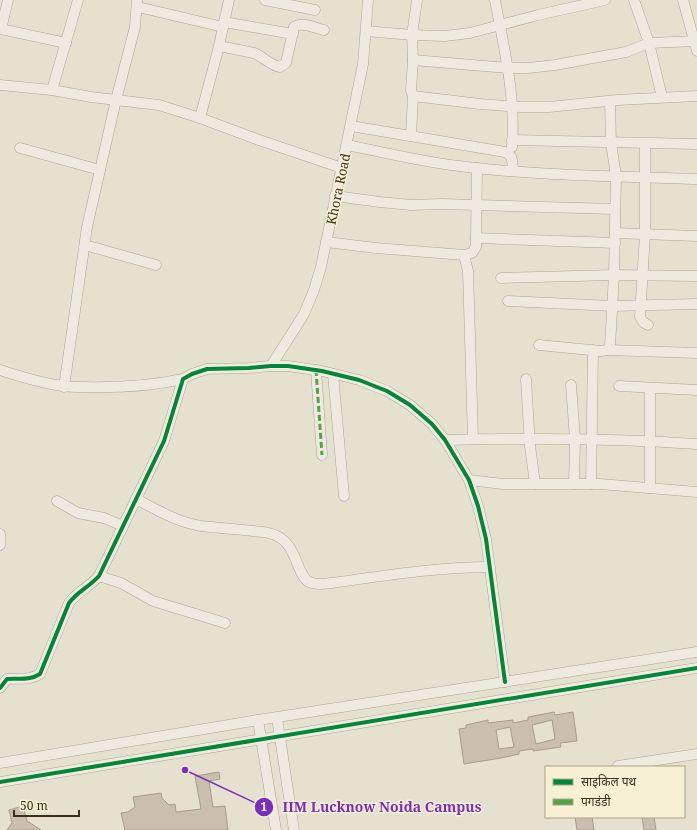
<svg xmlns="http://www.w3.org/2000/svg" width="697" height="830" viewBox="0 0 697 830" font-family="'Noto Serif','Noto Sans Devanagari',serif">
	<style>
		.building { fill: #cabfaf; stroke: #a79c8d; fill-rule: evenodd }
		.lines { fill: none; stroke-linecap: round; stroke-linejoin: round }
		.minor-casing { stroke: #aba596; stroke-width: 11 }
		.minor { stroke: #eeeae0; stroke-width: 10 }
		.quiet { stroke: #54a441; stroke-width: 3; stroke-dasharray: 6 3; stroke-linecap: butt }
		.cycleway-casing { stroke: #f7f0d4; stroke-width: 6 }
		.cycleway { stroke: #00873e; stroke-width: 4 }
		.labels { text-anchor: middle; stroke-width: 3; stroke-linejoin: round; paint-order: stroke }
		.street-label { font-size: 13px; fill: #3b2e1e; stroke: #f7f0d4 }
		.leader { fill: none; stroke: #7b2cbf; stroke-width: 1.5 }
		.callout-dot { fill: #7b2cbf; stroke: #f7f0d4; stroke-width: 1.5 }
		.mark-label { font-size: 12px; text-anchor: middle; font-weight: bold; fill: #fff }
		.callout-label { font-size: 14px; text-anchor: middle; font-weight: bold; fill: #7b2cbf; stroke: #f7f0d4; stroke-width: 3; stroke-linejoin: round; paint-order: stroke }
	</style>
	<rect width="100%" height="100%" fill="#e6e0ce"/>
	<g class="building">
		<path d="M554,712L555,715L573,712L577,741L560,743L561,747L533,751V749L519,751V754L501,758L464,764L459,729L466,728V725L488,720V723L513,720V723L528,720V717ZM552,720L555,739L536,744L532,725ZM510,727L514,747L499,749L496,730Z"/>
		<polygon points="219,772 220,779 209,781 213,807 225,806 228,830 125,830 121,813 128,812 135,807 133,797 161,793 162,798 169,805 175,804 176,812 201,809 195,776"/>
		<polygon points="23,806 27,821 41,830 7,830 12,823 9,810"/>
		<polygon points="575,817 592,817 594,830 577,830"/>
		<polygon points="642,817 654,817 656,830 644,830"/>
	</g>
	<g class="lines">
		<g class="minor-casing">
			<g id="minor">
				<polyline points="265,0 315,10"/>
				<path d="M495,0C504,48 516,97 512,147"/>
				<polyline points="634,0 649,43 662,97"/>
				<polyline points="683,0 697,51"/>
				<polyline points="138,7 223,27"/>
				<polyline points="224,22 293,34"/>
				<polyline points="0,29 66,43"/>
				<polyline points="1,29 8,0"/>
				<polyline points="366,31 412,35 445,36 470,33 538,15 605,0"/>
				<path d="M219,46L254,53C263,56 269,65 280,67L286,63L294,27C301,21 315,28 324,30"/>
				<polyline points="413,60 508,68 528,68 555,65 626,52 649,43 697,41"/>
				<polyline points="0,85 52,90 91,97 116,100 135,27 137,0"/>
				<polyline points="52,90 78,0"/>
				<polyline points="413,96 480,104 520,107 549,107 617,100 697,96"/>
				<polyline points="200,118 218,50 229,0"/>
				<path d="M351,126L505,152C514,156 512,162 513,171"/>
				<polyline points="411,136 413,96 411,91 413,60 412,35 417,0"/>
				<polyline points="512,140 697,144"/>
				<polyline points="645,144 645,234 640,317 643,322 648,325"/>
				<path d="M347,145C387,153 426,163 467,167C543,176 620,176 697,179"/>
				<polyline points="20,148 100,170"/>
				<polyline points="335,196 380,202 411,205 442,204 615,209"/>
				<polyline points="615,233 697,236"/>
				<polyline points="476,238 615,243"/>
				<polyline points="326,242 376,248 464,255 472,253 476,247 476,238 477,168"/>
				<polyline points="85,245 156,265"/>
				<polyline points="464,255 468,271 473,439"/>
				<polyline points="501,278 614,275 697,276"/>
				<polyline points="508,301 612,306 697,304"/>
				<polyline points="539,345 601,351 607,350 610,346 614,275 616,176 611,143 610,101"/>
				<polyline points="607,350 697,353"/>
				<polyline points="271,366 304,314 314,290 321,267 363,64 368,0"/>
				<path d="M0,370C21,377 41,383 63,386C70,387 77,387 84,387C117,388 150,386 183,379"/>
				<polyline points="316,370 322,455"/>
				<polyline points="333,374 344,496"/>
				<polyline points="526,379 530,446 535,484"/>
				<polyline points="571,385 575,439 574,484"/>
				<polyline points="619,386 697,390"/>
				<polyline points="64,387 87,227 116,100 159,105 200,118 259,140 342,168"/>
				<path d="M445,440C529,438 613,438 697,444"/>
				<polyline points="469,480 503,484 600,484 697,492"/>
				<polyline points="591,484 593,350"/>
				<polyline points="650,488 650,388"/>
				<path d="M136,499C157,510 177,522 201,526C218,528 236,529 253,531C260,532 270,532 277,536C297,545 296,574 309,582C315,585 324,584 331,583C383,576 436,567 490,567"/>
				<polyline points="57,501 78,513 104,518 123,526"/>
				<polyline points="0,534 0,545"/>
				<polyline points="99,576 121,583 153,601 225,623"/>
				<path d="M0,688L7,679C19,678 29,681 40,674L69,603C77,592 89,587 99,576L164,441L183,379L192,374L207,369L249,368L271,366H288L322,371L359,380L387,391L410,405L432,424L445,440L469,480L478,506L486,539L505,682"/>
				<polyline points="277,718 294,830"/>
				<polyline points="258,720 276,830"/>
				<polyline points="0,763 258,720 697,652"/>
				<polyline points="618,766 697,754"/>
				<polyline points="0,782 697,668"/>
			</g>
		</g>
		<use href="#minor" class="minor"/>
		<polyline class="quiet" points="316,370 322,455"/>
		<g class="cycleway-casing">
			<g id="cycleway">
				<path d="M0,688L7,679C19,678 29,681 40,674L69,603C77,592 89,587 99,576L164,441L183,379L192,374L207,369L249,368L271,366H288L322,371L359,380L387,391L410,405L432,424L445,440L469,480L478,506L486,539L505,682"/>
				<polyline points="0,782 697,668"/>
			</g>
		</g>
		<use href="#cycleway" class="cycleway"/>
	</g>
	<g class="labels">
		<g class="street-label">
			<text transform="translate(338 189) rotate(-78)" y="5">Khora Road</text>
		</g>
	</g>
	<path class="leader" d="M185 770L264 807"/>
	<g class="callout-dot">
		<circle cx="185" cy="770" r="4"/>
		<circle cx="264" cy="807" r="10"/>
	</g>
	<g class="mark-label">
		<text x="264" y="811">1</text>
	</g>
	<g class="callout-label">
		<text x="382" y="812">IIM Lucknow Noida Campus</text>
	</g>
	<rect x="545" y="766" width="140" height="52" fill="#f7f0d4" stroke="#aca28b"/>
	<rect x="553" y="779" width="20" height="6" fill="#00873e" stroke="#aca28b"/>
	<text x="581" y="786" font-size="12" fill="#3b2e1e">साइकिल पथ</text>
	<rect x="553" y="799" width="20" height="6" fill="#54a441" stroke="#aca28b"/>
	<text x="581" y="806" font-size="12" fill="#3b2e1e">पगडंडी</text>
	<path d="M14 810v6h65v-6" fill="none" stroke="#3b2e1e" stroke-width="2"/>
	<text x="20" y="810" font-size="12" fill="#3b2e1e" stroke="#f7f0d4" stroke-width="3" paint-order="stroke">50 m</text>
</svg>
